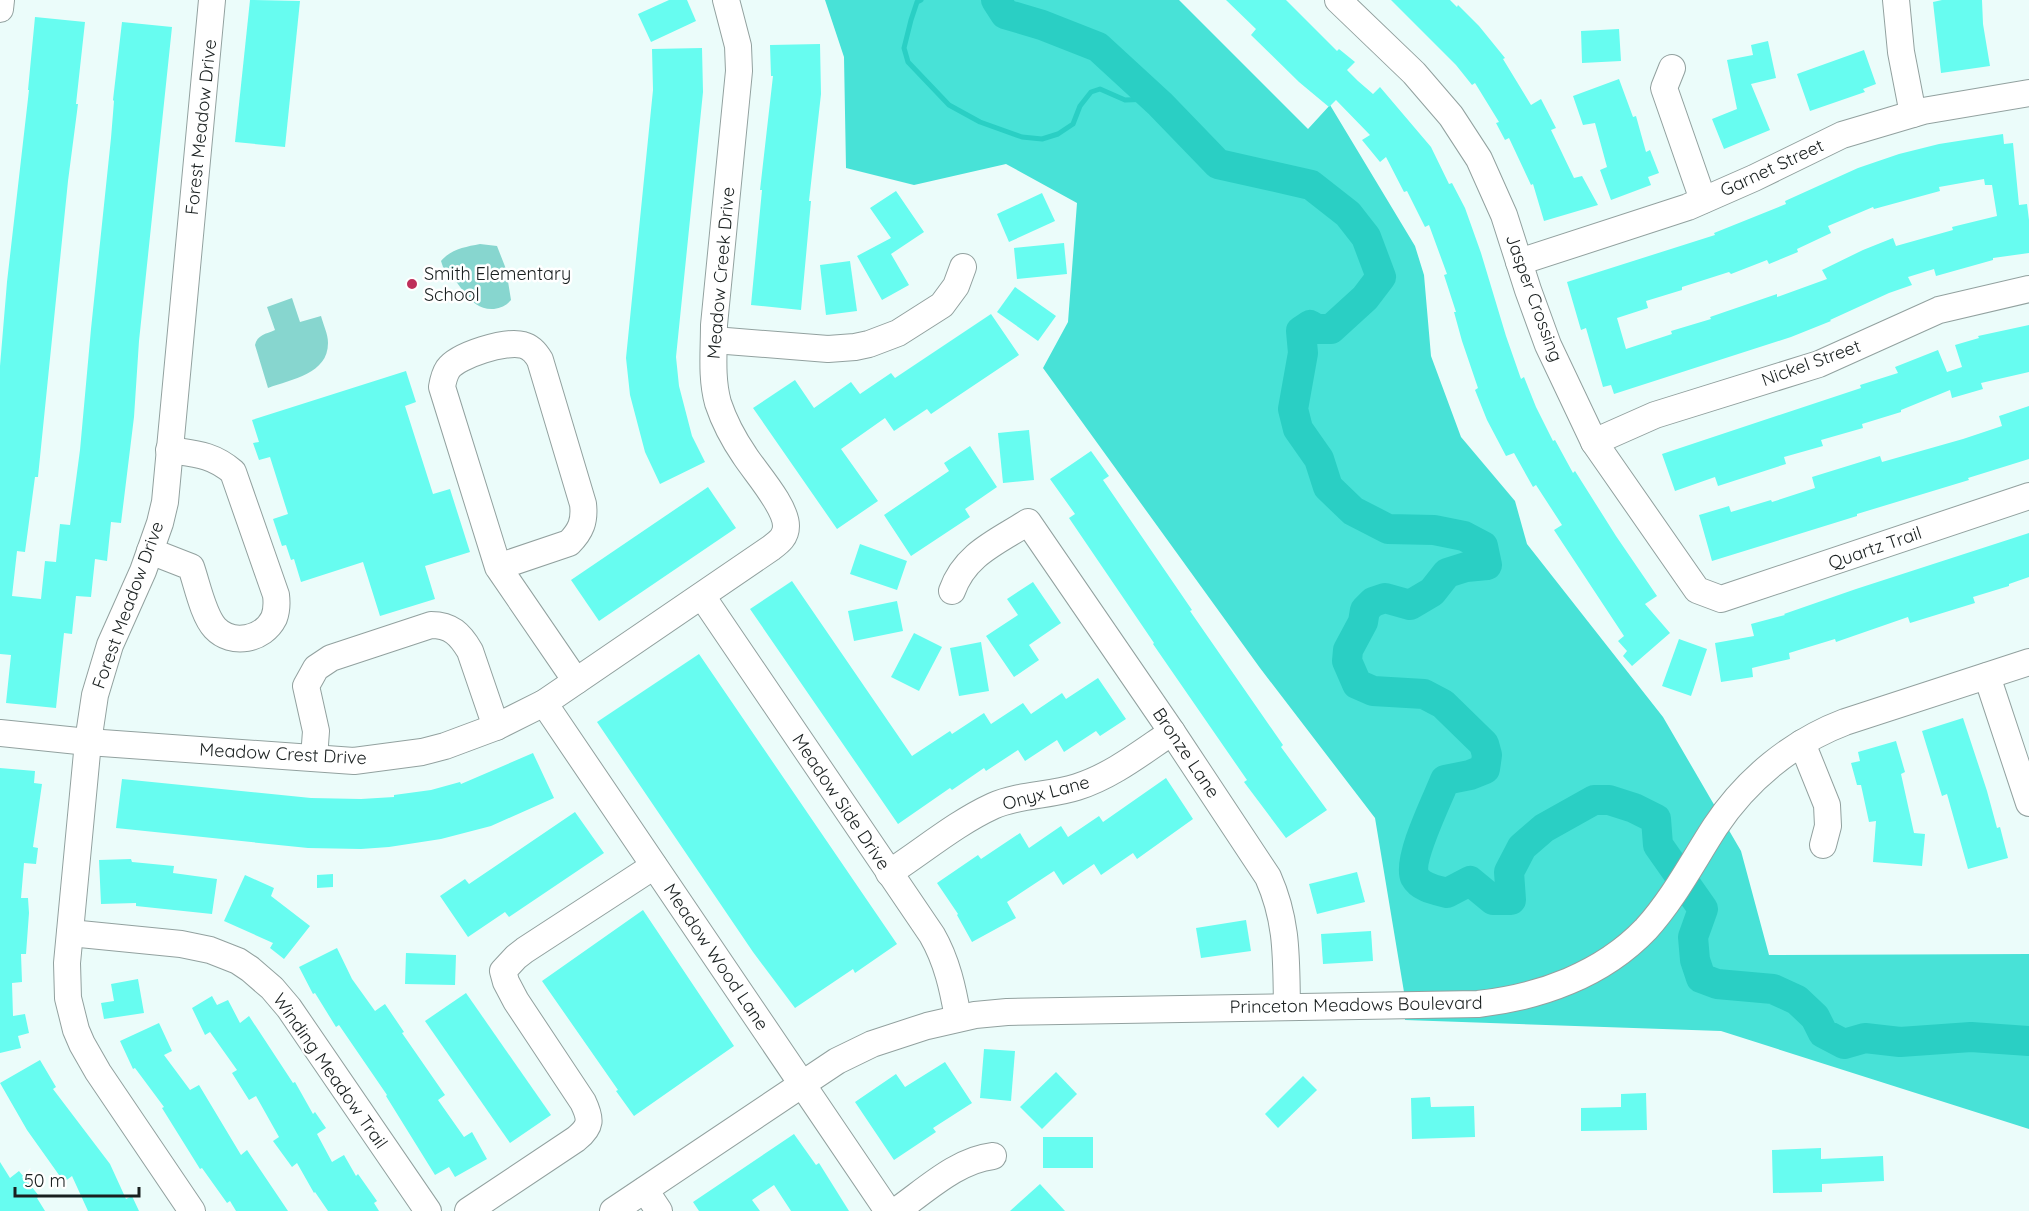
<svg xmlns="http://www.w3.org/2000/svg" width="2029" height="1211" viewBox="0 0 2029 1211" font-family="Quicksand,sans-serif">
	<style>
		.green { fill: #87d6cf }
		.forest { fill: #48e2d7 }
		.lines { fill: none; stroke-linecap: round; stroke-linejoin: round }
		.stream { stroke: #2acfc4; stroke-width: 5 }
		.river { stroke: #2acfc4; stroke-width: 30 }
		.building { fill: #67fcf0; fill-rule: evenodd }
		.minor-casing { stroke: #92a19f; stroke-width: 28 }
		.minor { stroke: #fff; stroke-width: 26 }
		.poi-dot { fill: #be2f5a; stroke: #fff; stroke-width: 2 }
		.labels { text-anchor: middle; stroke-width: 5; stroke-linejoin: round; paint-order: stroke }
		.street-label { font-size: 18px; fill: #191f1f; stroke: #fff }
		.poi-label { font-size: 18px; fill: #191f1f; stroke: #fff; text-anchor: start }
	</style>
	<rect width="100%" height="100%" fill="#ebfcfa"/>
	<g class="green">
		<path d="M480,244L497,246L506,269L511,300C507,305 501,308 494,309C468,311 460,280 443,267L441,261C451,249 465,247 480,244Z"/>
		<path d="M292,298L300,322L321,316C323,324 328,334 328,343C328,374 292,379 268,388L255,345C257,335 266,334 275,330L267,307Z"/>
	</g>
	<polygon class="forest" points="825,0 1179,0 1308,129 1330,105 1415,246 1424,275 1431,356 1461,437 1515,501 1527,544 1663,717 1741,851 1769,955 2029,954 2029,1129 1721,1031 1405,1020 1404,992 1375,818 1260,668 1043,368 1068,322 1077,203 1006,164 914,185 846,168 844,57"/>
	<g class="lines">
		<polyline class="stream" points="921,0 917,2 911,20 904,48 908,62 949,105 980,122 1022,137 1042,139 1058,134 1073,124 1080,106 1091,92 1100,89 1125,100 1154,99"/>
		<path class="river" d="M996,0L1005,14L1042,25L1098,47L1160,104L1218,164L1311,185L1348,214L1366,237L1381,277L1365,298L1331,329H1317L1310,325L1301,331L1303,353L1293,409L1298,429L1319,459L1328,487L1353,511L1388,529L1434,530L1464,536L1483,546L1487,565L1466,567L1447,573L1432,592L1410,605L1385,598L1373,602L1365,610L1363,622L1348,650L1347,661L1357,684L1373,691L1424,694L1443,704L1484,744L1487,755L1485,769L1470,775L1445,780C1438,798 1407,860 1415,877C1421,888 1436,890 1447,893L1470,881L1493,900H1511L1509,872L1522,847L1544,828L1594,800H1609L1634,808L1656,819L1658,845L1703,909L1693,937L1695,960L1701,978L1717,984L1773,989L1797,1000L1815,1017L1823,1033L1844,1044L1865,1038L1900,1042L1971,1037L2029,1041"/>
	</g>
	<g class="building">
		<polygon points="250,0 300,1 285,147 235,142"/>
		<polygon points="669,0 687,0 696,21 651,42 638,14"/>
		<polygon points="1226,0 1286,0 1337,51 1339,49 1355,62 1347,70 1358,81 1373,94 1380,87 1431,147 1449,184 1452,183 1465,208 1481,253 1506,336 1521,379 1524,377 1536,407 1553,441 1555,440 1573,473 1575,471 1616,536 1657,596 1645,604 1670,633 1632,666 1623,656 1627,651 1618,641 1624,636 1554,530 1562,525 1536,485 1533,487 1514,453 1506,456 1487,420 1475,390 1478,388 1462,341 1454,312 1456,312 1444,275 1447,274 1429,225 1425,227 1407,191 1404,192 1386,157 1380,162 1362,140 1370,135 1336,100 1329,107 1299,82 1251,35 1256,29"/>
		<polygon points="1391,0 1450,0 1457,7 1458,5 1479,26 1505,58 1503,59 1531,105 1541,99 1556,128 1551,130 1574,178 1582,176 1598,205 1544,221 1533,184 1531,185 1509,138 1505,140 1496,123 1499,122 1475,83 1472,85 1456,65"/>
		<polygon points="1942,0 1982,0 1983,24 1990,66 1941,73 1933,2"/>
		<polygon points="35,17 85,22 76,104 78,104 68,181 38,477 35,477 25,552 17,551 12,596 41,599 45,561 56,562 60,524 70,525 80,450 91,329 111,138 114,101 113,100 122,22 172,27 139,341 134,417 121,523 111,522 107,561 95,559 91,597 76,596 72,634 64,633 56,708 6,703 11,655 0,654 0,366 7,282 29,90 28,90"/>
		<polygon points="1619,29 1621,61 1582,63 1581,31"/>
		<polygon points="1768,41 1776,78 1751,84 1770,130 1724,149 1712,119 1737,109 1727,60 1753,55 1751,45"/>
		<polygon points="820,44 821,94 809,201 811,201 801,310 751,305 762,190 760,190 773,76 771,76 770,45"/>
		<polygon points="702,48 703,92 676,357 679,386 692,436 705,462 660,484 645,452 630,395 626,358 653,90 652,49"/>
		<polygon points="1864,50 1876,84 1863,89 1865,92 1810,111 1797,74"/>
		<polygon points="1619,79 1633,117 1636,116 1646,152 1650,150 1659,173 1648,177 1651,185 1611,200 1600,170 1607,167 1595,123 1583,125 1573,96"/>
		<path d="M2003,134L2004,144L2013,143L2019,205L2027,204L2029,220V253L1993,258V260L1936,276L1934,269L1908,277L1912,285L1889,293L1830,320L1831,321L1791,337L1614,394L1611,385L1603,387L1586,328L1581,330L1567,282L1715,235L1714,233L1786,204L1785,201L1858,168L1899,154L1939,144ZM1984,179L1985,185H1992L1997,216L1952,227L1953,230L1896,246L1893,238L1863,250L1822,270L1827,279L1777,297V294L1710,317L1711,319L1671,331L1672,334L1626,349L1617,318L1648,308L1646,301L1682,290V287L1729,272L1731,274L1767,260L1769,264L1798,252L1797,249L1831,233L1828,226L1873,207L1874,209L1940,191L1939,187Z"/>
		<polygon points="896,191 924,232 891,254 909,285 882,300 857,256 891,238 870,208"/>
		<polygon points="1042,193 1055,221 1009,242 997,214"/>
		<polygon points="1064,243 1067,274 1017,279 1014,248"/>
		<polygon points="850,261 857,311 826,315 820,265"/>
		<polygon points="1015,287 1056,316 1038,341 997,312"/>
		<polygon points="991,314 1019,355 931,414 927,409 894,431 885,418 841,449 878,501 837,529 753,408 795,380 814,408 851,382 860,394 891,373 895,378"/>
		<polygon points="2029,325 2029,372 1981,383 1983,389 1952,398 1950,390 1901,410 1901,412 1862,424 1863,428 1821,440 1823,446 1784,457 1786,464 1718,486 1715,477 1675,491 1662,454 1861,388 1860,385 1898,373 1895,367 1938,350 1947,372 1962,367 1955,345 1979,338 1978,336"/>
		<polygon points="406,371 416,402 405,406 433,494 450,489 470,552 425,566 435,599 380,616 363,562 301,582 294,559 291,560 286,545 282,546 273,519 288,514 270,457 259,460 253,443 259,442 252,420"/>
		<polygon points="2029,406 2029,459 1968,478 1969,480 1857,514 1857,516 1712,561 1699,515 1729,506 1731,512 1771,500 1772,502 1815,488 1812,477 1880,456 1882,462 1963,439 2002,426 1999,416"/>
		<polygon points="1029,430 1034,480 1003,483 998,433"/>
		<polygon points="970,446 997,487 965,509 970,517 911,556 884,515 949,471 944,463"/>
		<polygon points="1091,451 1109,476 1103,480 1192,610 1190,611 1283,745 1281,747 1327,810 1286,838 1244,782 1247,780 1153,644 1154,643 1069,518 1075,514 1050,479"/>
		<polygon points="708,487 736,528 599,621 571,580"/>
		<polygon points="2029,533 2029,577 2009,584 2009,586 1973,597 1975,603 1910,623 1908,617 1836,642 1835,639 1789,653 1790,659 1752,668 1753,677 1721,682 1715,643 1754,636 1751,624 1785,615 1784,614 1856,589"/>
		<polygon points="860,544 907,561 897,590 850,574"/>
		<polygon points="792,581 912,756 950,731 952,734 984,713 991,724 1023,703 1031,714 1062,693 1066,699 1098,678 1126,719 1100,736 1096,731 1064,752 1057,740 1025,761 1018,750 986,771 984,768 952,790 950,788 898,824 750,609"/>
		<polygon points="1033,582 1061,623 1029,645 1039,660 1014,677 986,636 1018,615 1007,599"/>
		<polygon points="897,601 903,631 854,641 848,611"/>
		<polygon points="914,633 942,647 919,691 891,677"/>
		<polygon points="1679,639 1707,649 1691,696 1662,686"/>
		<polygon points="981,642 989,691 959,696 950,648"/>
		<polygon points="699,654 897,944 855,973 853,969 795,1008 753,952 597,722"/>
		<polygon points="1963,718 1987,791 1997,828 2000,827 2008,858 1968,869 1947,794 1942,796 1922,731"/>
		<polygon points="1896,741 1905,772 1901,774 1914,833 1925,834 1922,866 1873,862 1876,821 1869,822 1861,785 1857,785 1851,763 1860,761 1858,752"/>
		<polygon points="533,753 554,798 491,826 441,839 389,847 361,849 308,848 116,828 122,779 311,798 361,799 394,797 394,795 431,790 460,782 461,784"/>
		<polygon points="0,768 35,771 34,783 42,784 33,847 38,848 36,864 24,863 21,898 28,898 29,913 26,954 21,954 22,982 12,983 13,1016 25,1014 29,1033 18,1036 21,1048 0,1053"/>
		<polygon points="1166,778 1193,819 1137,859 1133,853 1101,875 1094,864 1063,885 1054,871 1007,902 1016,918 972,942 957,915 958,914 937,883 978,855 981,859 1020,833 1029,848 1061,826 1068,837 1099,816 1103,822"/>
		<polygon points="575,812 604,853 509,917 505,912 468,937 440,896 465,879 469,884"/>
		<polygon points="131,859 132,862 174,866 173,873 217,879 212,914 136,906 136,903 101,904 99,860"/>
		<polygon points="1357,872 1365,902 1317,914 1309,884"/>
		<polygon points="333,874 333,887 317,888 317,875"/>
		<polygon points="245,875 274,888 271,896 310,926 284,959 270,948 273,943 224,921"/>
		<polygon points="643,910 734,1046 634,1116 616,1091 618,1090 542,981"/>
		<polygon points="1246,920 1251,951 1201,958 1196,928"/>
		<polygon points="1371,931 1373,961 1323,964 1321,934"/>
		<polygon points="337,948 352,979 375,1011 385,1004 404,1032 402,1033 445,1095 438,1100 464,1137 472,1132 487,1159 455,1177 449,1167 435,1175 386,1096 387,1095 339,1025 336,1027 315,993 313,994 299,967"/>
		<polygon points="406,953 456,955 455,985 405,984"/>
		<polygon points="138,979 144,1013 104,1019 101,1003 114,1001 111,984"/>
		<polygon points="466,993 551,1115 510,1143 425,1021"/>
		<polygon points="212,996 217,1005 228,1000 240,1023 249,1016 293,1083 295,1082 313,1114 315,1112 326,1128 317,1134 332,1162 344,1155 356,1176 358,1174 377,1201 374,1203 379,1211 328,1211 315,1192 314,1193 297,1163 292,1167 273,1141 279,1137 256,1096 249,1100 232,1073 237,1070 210,1032 205,1035 192,1008"/>
		<polygon points="159,1023 172,1051 164,1055 190,1090 199,1085 241,1155 247,1150 288,1211 236,1211 230,1201 227,1203 202,1168 200,1169 162,1108 164,1107 135,1068 133,1069 120,1041"/>
		<polygon points="984,1049 1015,1051 1011,1101 980,1098"/>
		<polygon points="40,1060 56,1087 53,1089 110,1164 126,1199 132,1196 139,1211 88,1211 72,1176 64,1182 27,1130 0,1083"/>
		<polygon points="945,1062 972,1103 933,1128 936,1132 894,1160 855,1102 896,1074 905,1087"/>
		<polygon points="1056,1072 1077,1094 1042,1129 1020,1107"/>
		<polygon points="1303,1076 1317,1090 1278,1128 1265,1114"/>
		<polygon points="1646,1093 1647,1130 1581,1131 1581,1108 1621,1107 1621,1094"/>
		<polygon points="1430,1097 1431,1107 1474,1106 1475,1137 1412,1139 1411,1098"/>
		<polygon points="794,1134 816,1165 819,1163 849,1211 791,1211 774,1185 752,1200 760,1211 699,1211 693,1202"/>
		<rect x="1043" y="1137" width="50" height="31"/>
		<polygon points="1821,1148 1821,1159 1883,1156 1884,1181 1822,1184 1822,1192 1773,1193 1772,1150"/>
		<polygon points="0,1162 10,1178 19,1171 39,1196 37,1198 45,1211 0,1211"/>
		<polygon points="1040,1184 1065,1211 1010,1211"/>
	</g>
	<g class="lines">
		<g class="minor-casing">
			<g id="minor">
				<polyline points="1338,0 1414,73 1451,116 1479,159 1504,215 1528,290 1548,345 1594,442 1697,590 1721,599 2029,496"/>
				<polyline points="1896,0 1901,52 1913,114"/>
				<polyline points="0,9 1,0"/>
				<polyline points="1672,68 1664,88 1703,200"/>
				<polyline points="1519,262 1688,207 1754,178 1842,135 1923,111 2029,93"/>
				<polyline points="714,340 828,349 855,347 869,344 898,333 942,305 956,286 963,267"/>
				<polyline points="1594,442 1655,415 1819,364 1939,310 2029,289"/>
				<path d="M150,551L191,567C197,584 203,615 215,628C232,646 263,640 274,618C277,610 277,603 276,595L233,472C212,454 195,454 169,450"/>
				<path d="M498,567L569,543C581,531 585,521 583,504L540,360C536,353 531,347 523,345C506,340 458,355 448,369C444,375 443,381 442,387L498,567L576,681"/>
				<path d="M952,591C965,554 997,542 1028,522L1172,732L1268,877C1288,922 1286,959 1287,1007"/>
				<path d="M702,596L932,935C947,961 953,989 958,1018"/>
				<polyline points="1987,676 2029,803"/>
				<polyline points="544,703 888,1211"/>
				<path d="M0,733L88,742L354,761L422,752L445,746L496,727L544,703L771,548C779,542 786,537 786,526C786,506 756,473 745,456C734,440 724,421 718,403C711,378 714,351 714,325L739,71L738,46L726,0"/>
				<polyline points="1802,743 1827,805 1828,826 1823,845"/>
				<path d="M314,758L316,731L306,686L316,668L331,658L431,625C451,625 460,634 470,651L496,727"/>
				<path d="M889,873C923,851 956,823 993,806C1020,794 1050,796 1077,787C1112,776 1142,752 1172,732"/>
				<polyline points="70,933 181,944 210,950 238,961 250,969 272,988 289,1008 428,1211"/>
				<polyline points="645,1190 659,1211"/>
				<polyline points="192,1211 98,1072 82,1044 76,1030 68,998 67,963 88,742 95,695 110,645 143,571 160,523 165,502 212,0"/>
				<path d="M468,1211L576,1139C592,1126 591,1119 583,1102L516,1001L506,982L503,971L516,957L525,950L654,866"/>
				<path d="M613,1211L837,1061L872,1044L927,1026L975,1015L1007,1012L1478,1004C1540,997 1602,975 1646,929C1674,898 1693,861 1715,827C1746,780 1792,742 1845,722L2029,662"/>
				<path d="M896,1211C925,1191 957,1160 993,1156"/>
			</g>
		</g>
		<use href="#minor" class="minor"/>
	</g>
	<circle class="poi-dot" cx="412" cy="284" r="6"/>
	<g class="labels">
		<g class="street-label">
			<text transform="translate(201 127) rotate(-84)" y="6">Forest Meadow Drive</text>
			<text transform="translate(1772 168) rotate(-25)" y="6">Garnet Street</text>
			<text transform="translate(721 273) rotate(-85)" y="6">Meadow Creek Drive</text>
			<text transform="translate(1534 298) rotate(70)" y="6">Jasper Crossing</text>
			<text transform="translate(1811 363) rotate(-20)" y="6">Nickel Street</text>
			<text transform="translate(1875 548) rotate(-19)" y="6">Quartz Trail</text>
			<text transform="translate(128 605) rotate(-70)" y="6">Forest Meadow Drive</text>
			<text transform="translate(1186 753) rotate(56)" y="6">Bronze Lane</text>
			<text transform="translate(283 754) rotate(3)" y="6">Meadow Crest Drive</text>
			<text transform="translate(1046 793) rotate(-15)" y="6">Onyx Lane</text>
			<text transform="translate(841 802) rotate(56)" y="6">Meadow Side Drive</text>
			<text transform="translate(716 957) rotate(56)" y="6">Meadow Wood Lane</text>
			<text transform="translate(1356 1005) rotate(-1)" y="6">Princeton Meadows Boulevard</text>
			<text transform="translate(330 1071) rotate(55)" y="6">Winding Meadow Trail</text>
		</g>
		<g class="poi-label">
			<text x="424" y="280">Smith Elementary<tspan x="424" dy="21">School</tspan></text>
		</g>
	</g>
	<path d="M15 1187v9h124v-9" fill="none" stroke="#191f1f" stroke-width="3"/>
	<text x="24" y="1187" font-size="18" fill="#191f1f" stroke="#ffffff" stroke-width="4.5" paint-order="stroke">50 m</text>
</svg>
